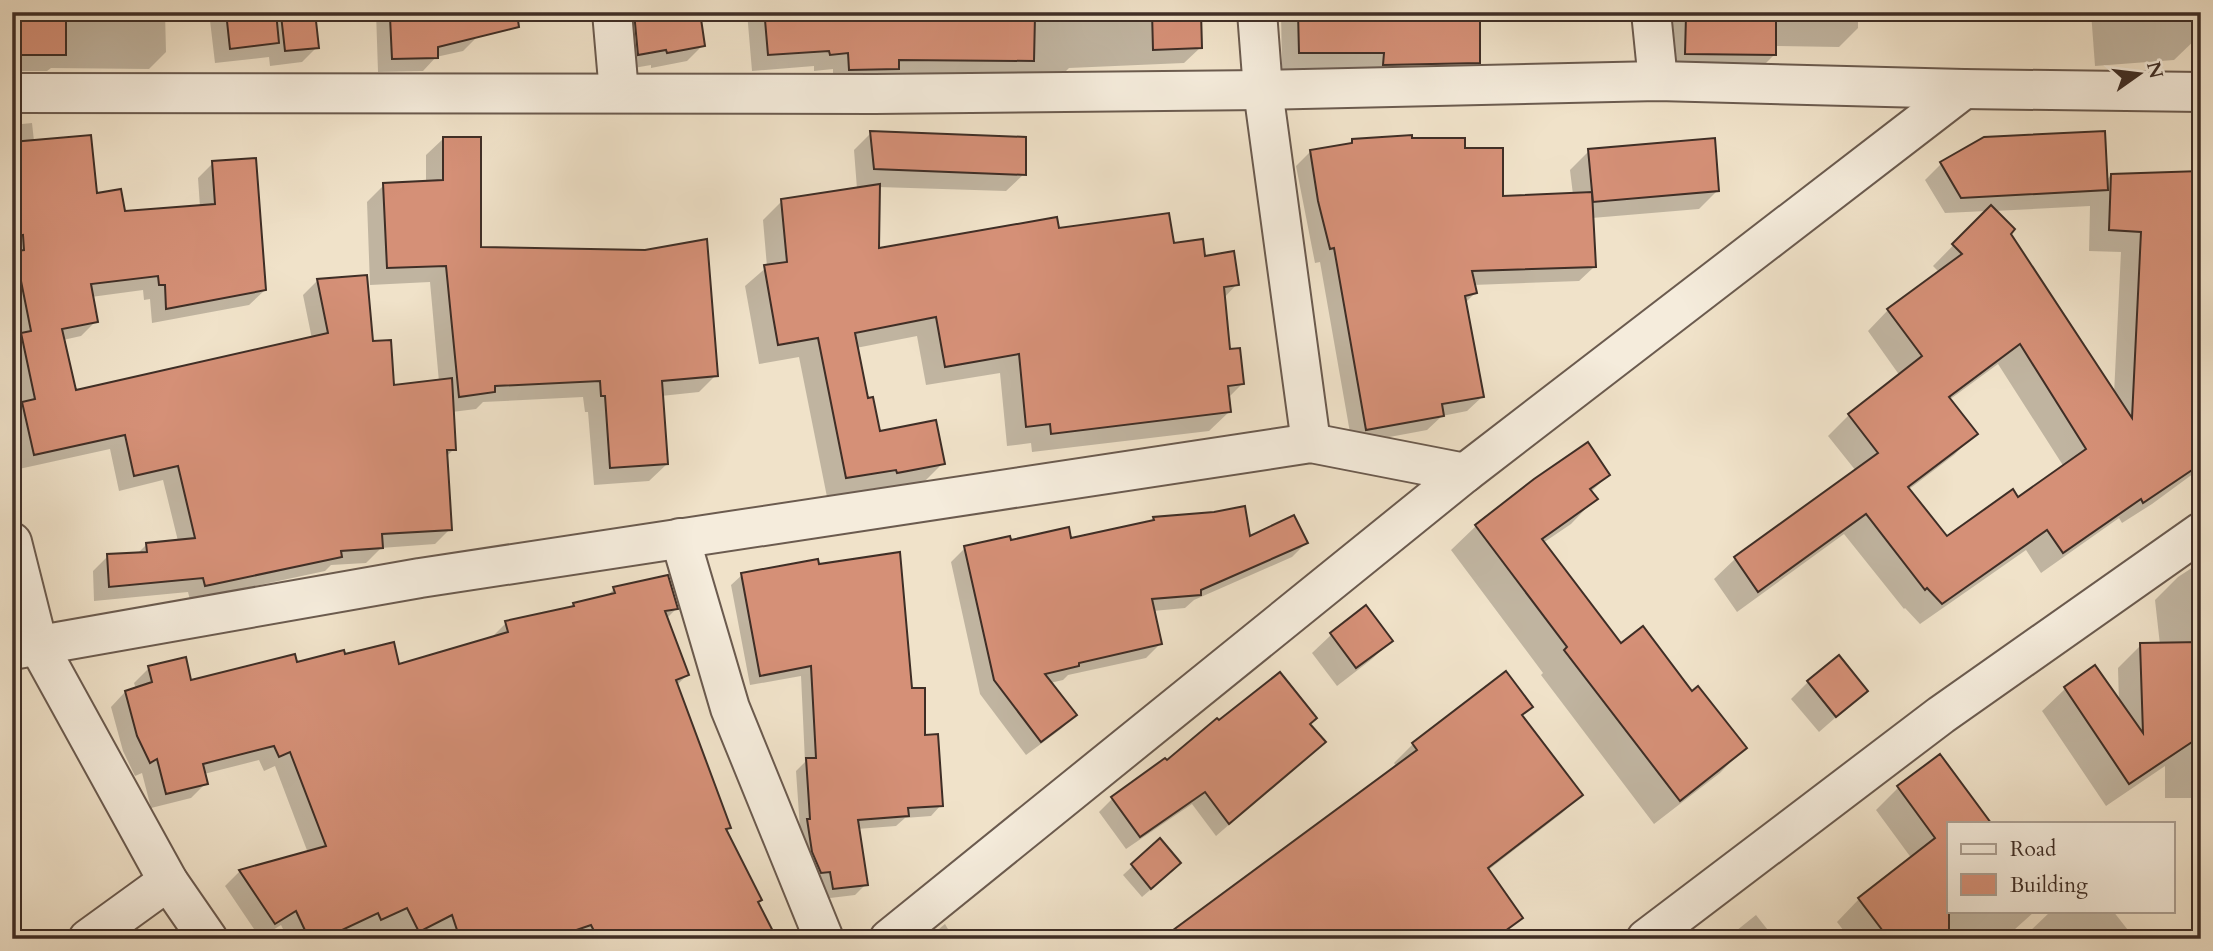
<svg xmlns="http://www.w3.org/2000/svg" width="2213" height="951" viewBox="0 0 2213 951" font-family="Cardo,serif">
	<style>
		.shadow { fill: #0003; fill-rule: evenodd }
		.building { fill: #d59077; stroke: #3f2e26; stroke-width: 2; fill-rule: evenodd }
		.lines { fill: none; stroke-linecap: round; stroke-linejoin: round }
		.street-casing { stroke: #6b5b4f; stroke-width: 42 }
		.street { stroke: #f5ecdc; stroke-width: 38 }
	</style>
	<rect width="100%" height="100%" fill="#f0e2c9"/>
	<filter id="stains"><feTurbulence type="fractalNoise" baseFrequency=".00286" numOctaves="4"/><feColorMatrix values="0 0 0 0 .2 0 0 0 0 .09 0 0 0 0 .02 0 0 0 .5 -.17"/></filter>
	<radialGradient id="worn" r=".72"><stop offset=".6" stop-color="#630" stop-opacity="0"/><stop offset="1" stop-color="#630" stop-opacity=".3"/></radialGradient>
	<g class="shadow">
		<polygon points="12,12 165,12 166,52 149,69 51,68 47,71 12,71"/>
		<polygon points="209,12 313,12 317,47 302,62 270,66 269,57 215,63"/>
		<polygon points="376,12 477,12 472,17 477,37 463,51 436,57 423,71 378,72"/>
		<polygon points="612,12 729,12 699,16 703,45 687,61 651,68 651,65 622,70"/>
		<polygon points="747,12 1199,12 1201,47 1184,63 1069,68 1063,74 833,86 833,69 814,71 814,66 752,71"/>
		<polygon points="1281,12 1485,12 1478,20 1479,62 1461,80 1367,70 1282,70"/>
		<polygon points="1664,12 1858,12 1858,28 1839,47 1774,46 1774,55 1756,73 1667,72"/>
		<polygon points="2091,12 2200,12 2201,34 2174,60 2095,66"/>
		<polygon points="32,123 34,141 96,195 123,213 200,207 198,178 213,163 265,290 249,305 152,323 150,299 144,300 143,290 91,297 96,321 81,336 63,340 74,392 312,339 303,295 318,280 372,343 393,387 439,382 430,282 370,285 367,202 384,185 426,183 426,155 444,138 479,249 716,375 699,392 661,396 667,464 649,481 594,485 588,412 585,412 583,397 483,402 476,409 452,412 454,449 446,457 450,529 435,544 381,548 366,563 331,565 325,571 190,600 188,592 94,601 93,571 108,556 137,554 147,544 178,541 163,480 119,491 110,449 19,469 12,440 12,414 19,407 12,376 12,345 15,341 12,326 12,125"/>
		<polygon points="871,133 1024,174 1006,191 878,187 877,251 1057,230 1172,245 1203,258 1237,284 1223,299 1228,351 1242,384 1227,399 1229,412 1209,431 1032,452 1031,443 1007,446 1000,373 926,385 917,336 856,348 867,400 878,433 943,463 923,483 878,491 877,488 827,497 799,357 759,364 745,286 767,267 763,220 782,201 857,189 854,150"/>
		<polygon points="1410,140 1464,149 1501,198 1573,195 1570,170 1589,151 1718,190 1699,209 1592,218 1594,267 1579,281 1473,285 1475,293 1465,303 1482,397 1467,411 1442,416 1427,430 1352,444 1320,262 1315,263 1296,166 1311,151 1348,145 1352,141"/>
		<path d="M1941,164L2106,181L2111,175L2201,173V468L2152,504L2122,523L2119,518L2041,573L2026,550L1920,624L1905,608L1904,609L1844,534L1737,612L1714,579L1735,559L1856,471L1828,436L1849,415L1900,376L1868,331L1888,310L1940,273L1933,266L1987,211L1945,213L1925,180ZM2090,206L2089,251L2121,252L2114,394L1994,211ZM1998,364L2064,467L2018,499L1947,538L1908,490L1954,455L1975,434L1949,400Z"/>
		<polygon points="1608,475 1591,492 1595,499 1571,524 1543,543 1621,646 1691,694 1744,748 1720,773 1654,824 1541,675 1543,673 1451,550 1476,526"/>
		<polygon points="1154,519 1249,538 1306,543 1292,557 1194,600 1185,608 1153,611 1160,644 1146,658 1068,675 1063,680 1050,683 1075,715 1061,729 1026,755 980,694 951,562 965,548 1010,542 1070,540 1151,522"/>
		<polygon points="2201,562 2201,792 2195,798 2165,798 2165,766 2106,806 2042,711 2065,689 2094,668 2119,703 2118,668 2141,645 2160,645 2155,600 2178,577"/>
		<polygon points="742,575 911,690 941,805 931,816 905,818 896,826 857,829 866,884 855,895 822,899 797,832 800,829 796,771 805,762 801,676 750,685 731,585"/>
		<polygon points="614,589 676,609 666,619 687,675 676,686 729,827 725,831 775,939 288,939 281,925 260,938 225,886 240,871 308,853 275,766 264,771 259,760 204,774 206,783 191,798 151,808 142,773 135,776 123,751 111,707 125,692 136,689 134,683 149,668 190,682 344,656 397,666 491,638 506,623 569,609 574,605 606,597"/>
		<polygon points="1366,608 1391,641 1372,659 1337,686 1312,653 1331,635"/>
		<polygon points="1808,682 1866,691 1819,732 1791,699"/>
		<polygon points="1521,716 1581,795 1562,813 1487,871 1521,917 1499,939 1169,939 1397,767 1394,763 1413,744"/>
		<polygon points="1308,724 1324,742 1216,836 1192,804 1126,849 1099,812 1112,799 1167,762"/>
		<polygon points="1940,756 1990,823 1949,823 1949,911 2035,911 2004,939 1850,939 1837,922 1859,899 1912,859 1876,810 1898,788"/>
		<polygon points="1160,841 1180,864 1142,897 1123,875"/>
		<polygon points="2051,911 2113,911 2135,939 2031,939 2027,934"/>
		<polygon points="1756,915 1775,939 1726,939"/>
		<polygon points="945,924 954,939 927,939"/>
	</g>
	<g class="building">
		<rect x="12" y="12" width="54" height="43"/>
		<polygon points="226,12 276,12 279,43 230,49"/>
		<polygon points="315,12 319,48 285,51 281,15"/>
		<polygon points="634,12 700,12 705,46 667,53 666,50 638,55"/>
		<polygon points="848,12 1035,16 1034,61 899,60 899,69 849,70 848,53 830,55 829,51 768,55 765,20"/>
		<polygon points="1152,12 1201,12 1202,48 1153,50"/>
		<polygon points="1298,12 1480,12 1480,63 1383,65 1384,53 1299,53"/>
		<polygon points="517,13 519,27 438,47 438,58 392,59 390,17"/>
		<polygon points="1686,16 1776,18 1776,55 1685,54"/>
		<polygon points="870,131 1026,137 1026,175 874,169"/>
		<polygon points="2105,131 2108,190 1961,198 1940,162 1984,137"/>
		<polygon points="91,135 97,193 121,189 125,211 215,204 212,161 256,158 266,290 166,309 165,285 159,285 158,276 91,284 98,322 62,329 76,390 328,333 317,279 367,275 373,341 391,340 394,385 452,378 456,450 447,450 452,530 382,534 383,548 341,551 342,557 205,586 203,578 109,587 107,554 147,552 146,543 195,538 178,466 134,476 125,435 34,455 22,402 35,399 21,333 31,331 15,251 24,250 23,235 12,237 12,142"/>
		<polygon points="1412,135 1412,138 1465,138 1465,148 1503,148 1503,196 1592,192 1596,267 1472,271 1477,293 1465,296 1484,397 1442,404 1444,416 1366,430 1334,248 1330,249 1318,201 1310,150 1352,143 1352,139"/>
		<polygon points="443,137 481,137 481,247 645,250 707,239 718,376 662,381 668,464 610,468 605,396 601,396 600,381 495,386 495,392 459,397 446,266 387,268 383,183 443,180"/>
		<polygon points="1715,138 1719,191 1593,202 1588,149"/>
		<path d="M2201,171V464L2143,503L2141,499L2063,553L2047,530L1942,604L1927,588L1925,590L1866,514L1758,592L1734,557L1878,453L1848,414L1922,356L1887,309L1962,254L1952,244L1991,205L2015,229L2011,234L2132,418L2141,232L2109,230L2111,174ZM2020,344L2086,449L2018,497L2013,489L1947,536L1908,487L1978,434L1949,397Z"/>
		<polygon points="880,184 879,248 1057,217 1059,228 1169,213 1174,243 1203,239 1205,256 1234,251 1239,285 1224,287 1230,349 1240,348 1244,384 1228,386 1231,412 1051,434 1050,424 1026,427 1019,354 945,367 936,317 855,333 868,398 873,397 880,431 936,420 945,464 897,473 896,470 846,478 818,338 778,345 764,265 787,262 781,199"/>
		<polygon points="1588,442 1610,475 1590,489 1598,499 1542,539 1621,643 1643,626 1692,691 1698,686 1747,748 1680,801 1564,650 1567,647 1475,525 1534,479"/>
		<polygon points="1245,506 1250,536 1294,515 1308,543 1201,590 1201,595 1152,599 1162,644 1079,663 1079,666 1045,674 1077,715 1041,742 994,680 964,546 1010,536 1011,540 1069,527 1071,538 1154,520 1153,517 1214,512"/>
		<polygon points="900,552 912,688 925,688 925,735 938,734 943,806 908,808 909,816 858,820 868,885 833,889 830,872 821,873 812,852 807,819 810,819 806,758 816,758 811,666 760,676 741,573 818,559 819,564"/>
		<polygon points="668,575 678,609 665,611 689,675 676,680 731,828 726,829 762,900 758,902 777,939 598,939 591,925 550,939 460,939 452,915 419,932 407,908 381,920 378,913 323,939 309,939 296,911 275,924 239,870 326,846 290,752 279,757 274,746 203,764 208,784 166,794 157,759 150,763 137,736 125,691 152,682 148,666 186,657 191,680 295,654 297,662 344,650 345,654 394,642 399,664 508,632 505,621 574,606 573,603 615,593 613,587"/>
		<polygon points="1366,605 1393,641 1356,668 1330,633"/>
		<polygon points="2201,642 2201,736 2129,784 2064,687 2095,665 2143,733 2140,643"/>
		<polygon points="1839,655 1868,691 1836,717 1807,681"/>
		<polygon points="1506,671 1533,707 1522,715 1583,795 1488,868 1523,918 1494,939 1161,939 1417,750 1412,743"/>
		<polygon points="1280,672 1317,718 1310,724 1326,742 1229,824 1205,792 1140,837 1111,797 1165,758 1167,760 1217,718 1219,720"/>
		<polygon points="1940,754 1991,823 1949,823 1949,939 1889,939 1858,898 1935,838 1897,786"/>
		<polygon points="1160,838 1181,863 1151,889 1131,864"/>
	</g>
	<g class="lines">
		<g class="street-casing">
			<g id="street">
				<polyline points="612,12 619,93"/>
				<polyline points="1257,12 1263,90 1311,443"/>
				<polyline points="1651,12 1658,81"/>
				<polyline points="12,93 875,94 1263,90 1658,81 1964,89 2201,92"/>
				<polyline points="680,538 730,708 824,939"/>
				<polyline points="12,542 38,645 168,881 208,939"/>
				<polyline points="12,650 420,578 1311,443 1465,473"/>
				<polyline points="88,939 168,881"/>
				<polyline points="889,939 1465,473 1964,89"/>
				<polyline points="1646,939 1941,715 2201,532"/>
			</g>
		</g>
		<use href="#street" class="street"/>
	</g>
	<rect width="2213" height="951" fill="none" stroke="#f0e2c9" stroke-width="42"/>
	<rect x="14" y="14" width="2185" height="923" fill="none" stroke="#3f2e26" stroke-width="3.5"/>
	<rect x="21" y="21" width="2171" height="909" fill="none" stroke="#3f2e26" stroke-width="2"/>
	<rect x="1947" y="822" width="228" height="91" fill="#f5ecdc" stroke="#aca093" stroke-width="2"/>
	<rect x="1961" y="844" width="35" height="10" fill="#f5ecdc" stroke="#aca093" stroke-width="2"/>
	<text x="2010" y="856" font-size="21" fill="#3f2e26">Road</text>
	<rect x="1961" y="874" width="35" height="21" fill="#d59077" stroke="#aca093" stroke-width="2"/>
	<text x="2010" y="892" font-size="21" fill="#3f2e26">Building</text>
	<g transform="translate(2139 74) rotate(76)" stroke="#f5ecdc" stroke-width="5" paint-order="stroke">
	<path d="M0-5L12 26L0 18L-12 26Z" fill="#3f2e26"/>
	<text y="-10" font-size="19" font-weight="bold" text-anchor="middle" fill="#3f2e26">N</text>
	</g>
	<rect width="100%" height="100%" filter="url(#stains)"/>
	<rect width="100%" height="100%" fill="url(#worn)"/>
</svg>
